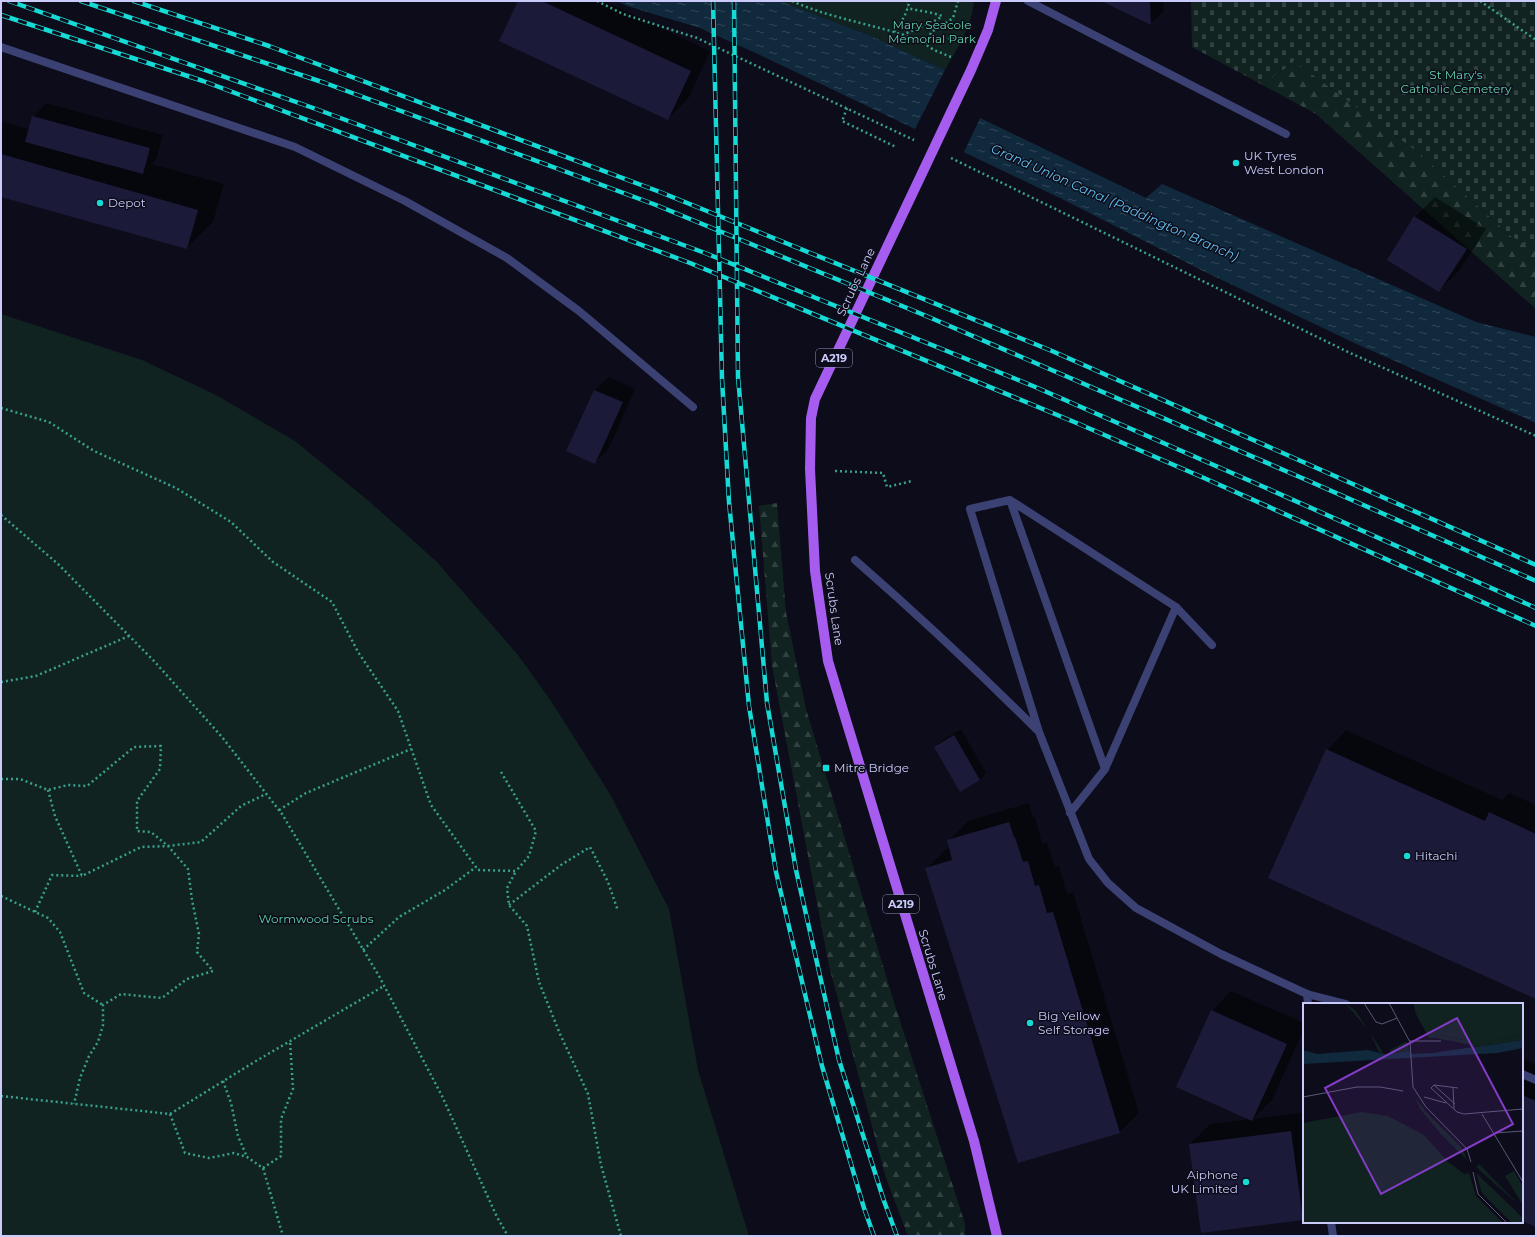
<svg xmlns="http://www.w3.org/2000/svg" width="1537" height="1237" viewBox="0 0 1537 1237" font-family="Montserrat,sans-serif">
<defs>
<pattern id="forest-firs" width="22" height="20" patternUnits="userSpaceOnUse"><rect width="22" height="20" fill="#102320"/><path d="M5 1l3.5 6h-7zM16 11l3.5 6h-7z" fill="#314241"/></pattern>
<pattern id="cemetery-stones" width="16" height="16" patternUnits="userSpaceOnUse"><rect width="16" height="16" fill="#102320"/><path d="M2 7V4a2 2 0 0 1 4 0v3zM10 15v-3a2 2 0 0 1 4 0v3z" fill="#314241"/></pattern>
<pattern id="water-ripples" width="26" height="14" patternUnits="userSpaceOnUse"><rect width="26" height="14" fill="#11293d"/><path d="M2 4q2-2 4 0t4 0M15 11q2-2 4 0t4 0" fill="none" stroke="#32475a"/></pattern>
</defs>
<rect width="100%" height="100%" fill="#0d0c1a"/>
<path fill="url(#forest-firs)" d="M 1294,61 L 1419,153 L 1511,236 L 1536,250 L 1536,309 L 1316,114 L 1257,82 C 1272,77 1283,72 1294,61 Z
M 777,503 L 786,612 L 806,709 L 893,999 L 965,1224 L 965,1236 L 908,1236 L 886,1178 L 829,966 L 772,666 L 759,506 Z"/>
<path fill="url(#cemetery-stones)" d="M 1191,1 L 1536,1 L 1536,250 L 1511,236 L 1419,153 L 1294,61 C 1281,73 1274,76 1257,82 L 1192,47 Z"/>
<path fill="#102320" d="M 780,1 L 974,1 C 972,26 957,49 945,70 L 871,36 Z
M 1,314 L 142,360 L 216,395 L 295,441 L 370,502 L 436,561 L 518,655 L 551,701 L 610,794 L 669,909 L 698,1070 L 749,1236 L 1,1236 Z"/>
<path fill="url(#water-ripples)" d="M 617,1 L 780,1 L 871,36 L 945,70 L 951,104 L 1146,198 L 1162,184 L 1476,322 L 1536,337 L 1536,423 L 1363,347 L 1205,272 L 1064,200 L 760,55 L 700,28 L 627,6 Z"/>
<path fill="#0d0c1a" d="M 945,70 L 947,71 L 953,103 L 981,116 L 963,154 L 914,131 Z"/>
<path fill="#0007" d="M 519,1 L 604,1 L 710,51 L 688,99 L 668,119 Z
M 1103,1 L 1163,1 L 1164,11 L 1150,24 Z
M 46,103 L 163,135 L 156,160 L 152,164 L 224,184 L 213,222 L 187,248 L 1,196 L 1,121 L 29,129 L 33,117 Z
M 1435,197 L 1486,229 L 1459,271 L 1439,291 L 1415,217 Z
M 609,377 L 635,389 L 608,450 L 594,463 L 568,450 L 595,390 Z
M 961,729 L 986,773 L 980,780 L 960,791 L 935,747 L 941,741 Z
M 1346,730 L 1502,800 L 1509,793 L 1536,805 L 1536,998 L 1327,750 Z
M 1029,803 L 1033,818 L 1035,817 L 1042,843 L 1047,842 L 1055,867 L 1059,866 L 1067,894 L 1073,892 L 1139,1113 L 1119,1133 L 926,869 L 946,849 L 950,848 L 948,841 L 968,821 Z
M 1231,991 L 1304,1023 L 1304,1029 L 1272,1100 L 1253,1119 L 1304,1112 L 1304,1218 L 1303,1219 L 1190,1144 L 1210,1124 L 1251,1119 L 1212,1011 Z
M 1522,1058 L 1536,1064 L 1536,1226 L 1522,1219 Z"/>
<path fill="#1c1a39" d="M 518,1 L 542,1 L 691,71 L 668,120 L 499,41 Z
M 1101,1 L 1150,1 L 1151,25 Z
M 32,116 L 150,148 L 143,174 L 25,142 Z
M 1,154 L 198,210 L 187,249 L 1,197 Z
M 1414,216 L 1467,249 L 1439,292 L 1387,260 Z
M 594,390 L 623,402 L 595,464 L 566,451 Z
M 954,735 L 980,780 L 960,792 L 934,747 Z
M 1326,749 L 1485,821 L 1489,812 L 1536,834 L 1536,999 L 1268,878 Z
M 1009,822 L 1014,837 L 1015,837 L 1023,862 L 1028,861 L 1035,886 L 1039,885 L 1047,913 L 1053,912 L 1120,1133 L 1018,1163 L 925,868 L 952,860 L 947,840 Z
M 1211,1010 L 1287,1044 L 1252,1121 L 1176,1087 Z
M 1522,1095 L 1536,1101 L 1536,1227 L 1522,1221 Z
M 1291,1131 L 1303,1220 L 1201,1233 L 1189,1144 Z"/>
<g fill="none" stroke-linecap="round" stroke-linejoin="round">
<path stroke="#38a08d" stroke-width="2.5" stroke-dasharray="2 3" stroke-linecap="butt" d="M 597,1 L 623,14 L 697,38 L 914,140
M 792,1 C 823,15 855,21 887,30 C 900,33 912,39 925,44
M 1480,1 L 1536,40
M 894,32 C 902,20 905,18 909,3 L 907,1
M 902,35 L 937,20 L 942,16 C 932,12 919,11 907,8
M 928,41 L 955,38
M 951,57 L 934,50 L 925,44 L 929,39 L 931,32 L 943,25 L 953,18 L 958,1
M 847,108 L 842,121 L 896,147
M 951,158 L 1350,353 L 1536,436
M 1,408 L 49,422 L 94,451 L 176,488 L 231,522 L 273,562 L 332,602 L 358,652 L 398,711 L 431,805 L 478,870 L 516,871 L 507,888 L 509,905 L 527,926 L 539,982 L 560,1034 L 588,1094 L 601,1165 L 621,1236
M 835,471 L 883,473 L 887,487 L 912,481
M 1,515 L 58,564 L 154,661 L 222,737 L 282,814 L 379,976 L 442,1096 L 497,1217 L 508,1236
M 1,682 L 36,676 L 129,636
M 501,772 L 536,831 L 529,856 L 516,871
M 1,779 L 20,779 L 48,790 L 68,785 L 87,786 L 134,747 L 161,746 L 160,769 L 137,801 L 137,831 L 151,832 L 168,846 L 201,842 L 241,806 L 266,794
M 48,790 L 55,816 L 82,876 L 141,847 L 168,846 L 188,869 L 192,900 L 199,934 L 197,952 L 213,971 L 187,979 L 162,998 L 121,994 L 103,1005 L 103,1025 L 98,1042 L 89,1056 L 80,1078 L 74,1104
M 279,810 L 306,793 L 411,749
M 1,896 L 48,918 L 60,932 L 84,993 L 103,1005
M 509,905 L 561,865 L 590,847 L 608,882 L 618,911
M 35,912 L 52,875 L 82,876
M 363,950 L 399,917 L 445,890 L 476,867
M 223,1081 L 231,1103 L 238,1136 L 247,1157
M 1,1096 L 170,1114 L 251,1064 L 384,986
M 170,1114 L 185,1153 L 209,1158 L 234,1153 L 247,1157 L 263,1168 L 283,1236
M 263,1168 L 281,1156 L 281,1119 L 293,1089 L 290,1041"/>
<path stroke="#3c4174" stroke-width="8" d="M 1028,1 L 1286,134
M 1,47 L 295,147 L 405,201 L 507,258 L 579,311 L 693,407
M 1010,500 L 1105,769
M 855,560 C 918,615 978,671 1037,730
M 1212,645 L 1176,607 L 1010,500 L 970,509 L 1039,732 L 1089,859 L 1108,883 L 1136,908 L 1221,954 L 1307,994 L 1346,1004
M 1070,813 L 1105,769 L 1176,607
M 1522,1074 L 1536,1080"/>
<path stroke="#3c4174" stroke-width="8" d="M 1307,994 L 1308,1004
M 1331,1222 L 1333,1236"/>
<path stroke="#a55cef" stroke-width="10" d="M 996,1 L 988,30 L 971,70 L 815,399 L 811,418 L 810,469 L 815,571 L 828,661 L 974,1141 L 997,1236"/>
<defs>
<path id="rail" d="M 9,1 L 316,109 L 705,253 L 1033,386 L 1264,487 L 1536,608
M 81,1 L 325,83 L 656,205 L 924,315 L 1302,478 L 1536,581
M 134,1 L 269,46 L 660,192 L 1052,351 L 1536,565
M 713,1 L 722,379 L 729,502 L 749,706 L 776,872 L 822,1066 L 864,1208 L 874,1236
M 734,1 L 738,377 L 767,703 L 796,870 L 839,1060 L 884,1201 L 897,1236
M 1,15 L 203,81 L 690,263 L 1079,424 L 1204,478 L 1536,626"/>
</defs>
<use href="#rail" stroke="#16dad5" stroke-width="4.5"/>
<use href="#rail" stroke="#0d0c1a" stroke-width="3" stroke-dasharray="9" stroke-linecap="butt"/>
</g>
<g fill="#16dad5" stroke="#0d0c1a" stroke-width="1.5">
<circle cx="1236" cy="163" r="4"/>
<circle cx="100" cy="203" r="4"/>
<rect x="822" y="764" width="8" height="8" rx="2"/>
<circle cx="1407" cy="856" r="4"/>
<circle cx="1030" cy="1023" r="4"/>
<circle cx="1246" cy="1182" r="4"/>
</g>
<g text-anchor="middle" stroke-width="3" stroke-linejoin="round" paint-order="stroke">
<g fill="#0d0c1a" stroke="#9192b7" stroke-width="1">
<rect x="816" y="349" width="36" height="18" rx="3"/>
<rect x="883" y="895" width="36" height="18" rx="3"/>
</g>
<g font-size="11" font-weight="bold" fill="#cacbfa">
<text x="834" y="362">A219</text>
<text x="901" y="908">A219</text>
</g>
<g font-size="12" fill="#5fd1a6" stroke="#0d0c1a">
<text x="932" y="29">Mary Seacole<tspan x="932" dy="14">Memorial Park</tspan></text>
<text x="1456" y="79">St Mary's<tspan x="1456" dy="14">Catholic Cemetery</tspan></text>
<text x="316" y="923">Wormwood Scrubs</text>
</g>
<g font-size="12" fill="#cacbfa" stroke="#0d0c1a" text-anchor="start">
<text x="1244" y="160">UK Tyres<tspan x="1244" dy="14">West London</tspan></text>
<text x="108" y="207">Depot</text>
<text x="834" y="772">Mitre Bridge</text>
<text x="1415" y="860">Hitachi</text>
<text x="1038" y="1020">Big Yellow<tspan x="1038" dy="14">Self Storage</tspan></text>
<text x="1238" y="1179" text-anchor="end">Aiphone<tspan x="1238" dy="14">UK Limited</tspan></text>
</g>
<g font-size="12" fill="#cacbfa" stroke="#0d0c1a">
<text transform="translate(856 282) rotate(-65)" y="4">Scrubs Lane</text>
<text transform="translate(834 609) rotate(82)" y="4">Scrubs Lane</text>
<text transform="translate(933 965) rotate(73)" y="4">Scrubs Lane</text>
</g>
<g font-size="13" font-style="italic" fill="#62c0ef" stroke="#0d0c1a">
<text transform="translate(1115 202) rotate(24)" y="5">Grand Union Canal (Paddington Branch)</text>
</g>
</g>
<g transform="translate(1303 1003)">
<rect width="220" height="220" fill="#0d0c1a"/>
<path d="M 42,0 L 52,7 L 81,51 L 76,49 L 66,28 ZM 176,161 L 210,196 L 213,195 L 210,197 L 173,164 Z" fill="#102320"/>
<path d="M 136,32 L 162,37 L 196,37 L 220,32 L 220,37 L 169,44 L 168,42 L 133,35 ZM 111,93 L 123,109 L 160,146 L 164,157 L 137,130 L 118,107 ZM 211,168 L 220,184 L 220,202 L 202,173 ZM 173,170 L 213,208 L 220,216 L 220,220 L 209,220 L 179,190 Z" fill="#102320"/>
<path d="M 110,0 L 220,0 L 220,32 L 196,37 L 162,37 L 136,32 L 133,35 L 126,35 L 113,11 Z" fill="#102320"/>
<path d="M 213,0 L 220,0 L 220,25 ZM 102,39 L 105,40 L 106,48 L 86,50 L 87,47 ZM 59,109 L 85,113 L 121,132 L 144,158 L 161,171 L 166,170 L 173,193 L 200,220 L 0,220 L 0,120 Z" fill="#102320"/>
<path d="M 220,37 L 220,45 L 194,50 L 0,61 L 0,48 L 4,48 L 14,51 L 65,47 L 81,51 L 106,48 L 108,51 L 129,50 Z" fill="#11293d"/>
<path fill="none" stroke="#595874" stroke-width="1" d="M 0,0 L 13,0M 61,0 L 73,19 L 79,21 L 94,15M 86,0 L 107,39 L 110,84 L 123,104 L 164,146 L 168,159M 107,38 L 138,38M 131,82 L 152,101M 150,84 L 151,106M 155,85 L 131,82 L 128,85 L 154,109 L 161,111 L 220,106M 0,94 L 54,84 L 77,84 L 100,88M 121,94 L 143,100M 179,111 L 220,179M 192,130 L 220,128M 170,169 L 175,191 L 204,220"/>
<path fill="#833cc5" fill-opacity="0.15" stroke="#833cc5" stroke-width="2" d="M 154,15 L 210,121 L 78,191 L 22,85 Z"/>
<rect width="220" height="220" fill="none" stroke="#cacbfa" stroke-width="2"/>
</g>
<rect width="1537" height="1237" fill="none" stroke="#cacbfa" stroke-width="4"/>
</svg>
